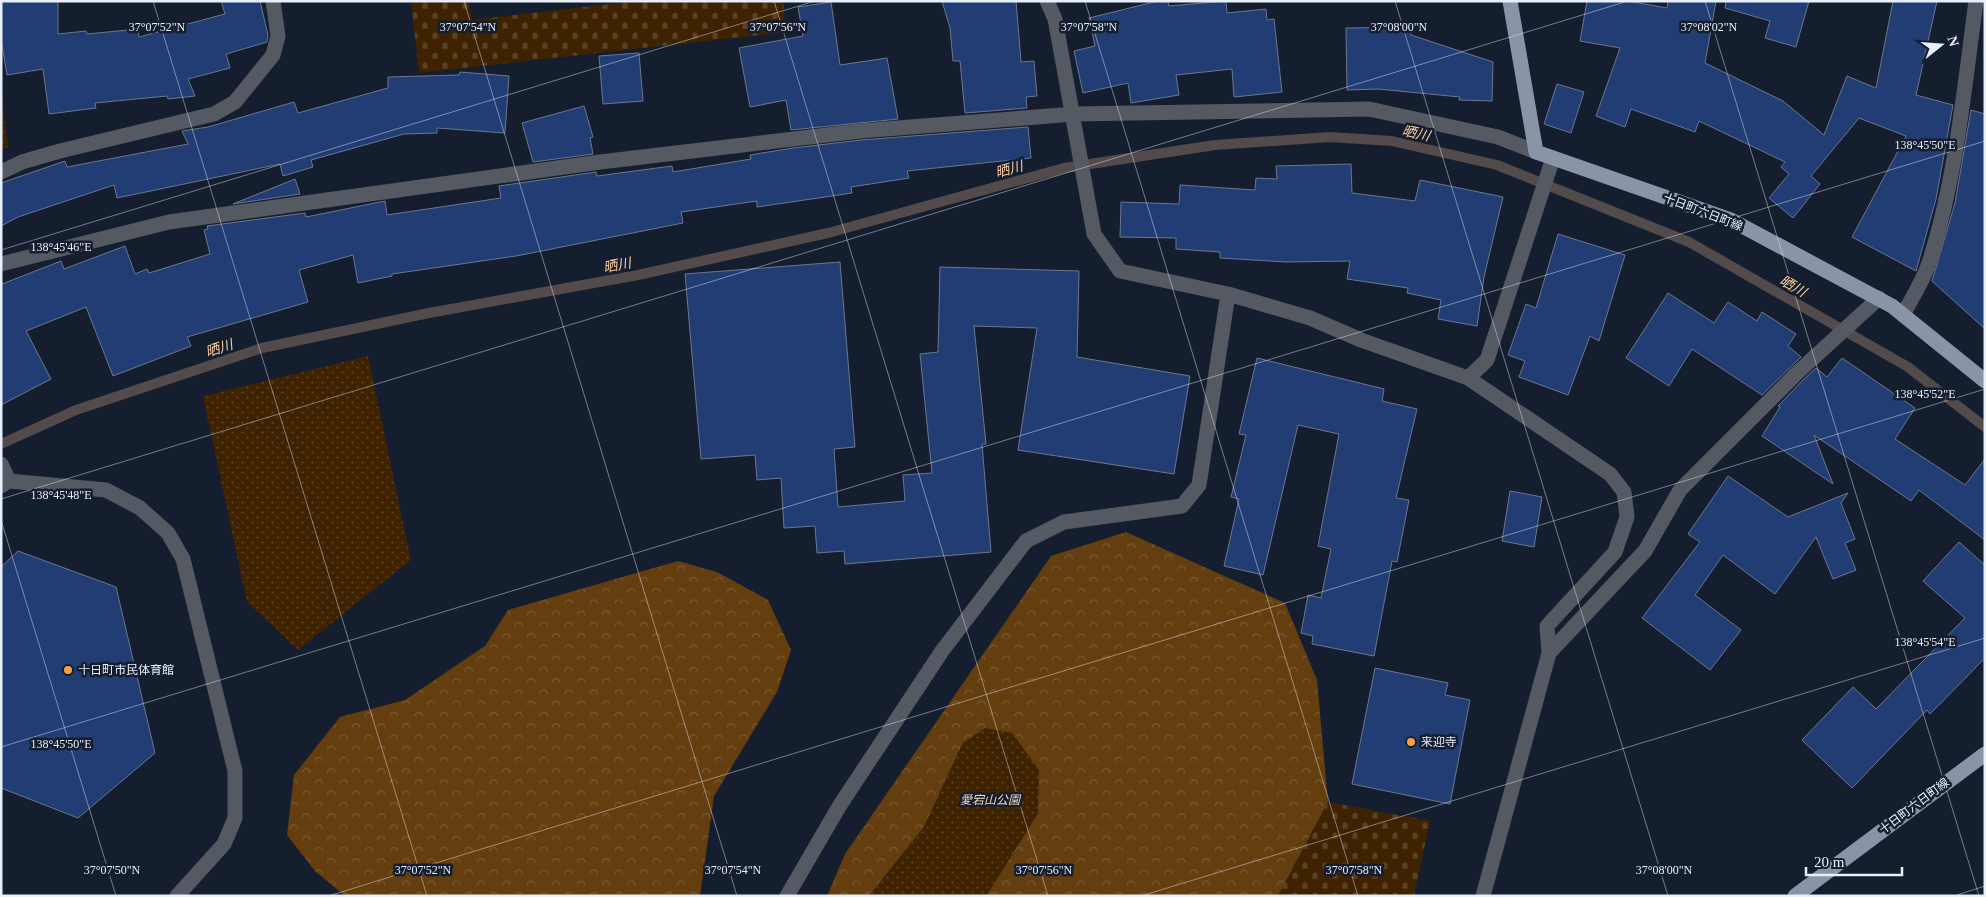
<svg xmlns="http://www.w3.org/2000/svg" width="1986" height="897" viewBox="0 0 1986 897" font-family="'Times New Roman','Noto Sans JP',serif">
<defs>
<pattern id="forest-crowns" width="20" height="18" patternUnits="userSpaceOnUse" patternTransform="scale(1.25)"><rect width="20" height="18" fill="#643e0f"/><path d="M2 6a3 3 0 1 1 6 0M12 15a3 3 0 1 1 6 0" fill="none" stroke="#7a5a33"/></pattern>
<pattern id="cemetery-stones" width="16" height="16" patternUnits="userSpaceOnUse" patternTransform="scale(1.25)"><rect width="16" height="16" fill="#3f2200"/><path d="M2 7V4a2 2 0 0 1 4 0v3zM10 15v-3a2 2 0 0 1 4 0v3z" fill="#5b4226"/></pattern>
<pattern id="park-dots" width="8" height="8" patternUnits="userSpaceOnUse" patternTransform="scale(1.25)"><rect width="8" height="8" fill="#3f2200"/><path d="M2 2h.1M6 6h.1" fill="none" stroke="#5b4226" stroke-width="1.8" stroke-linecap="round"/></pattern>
</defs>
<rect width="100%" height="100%" fill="#151e2f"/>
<path fill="url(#forest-crowns)" d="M 1126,532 L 1285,603 L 1317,680 L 1328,802 L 1278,896 L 986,896 L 1038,813 L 963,743 L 924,827 L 869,896 L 827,896 L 845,854 L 1051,556 Z
M 678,561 L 717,572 L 768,600 L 791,650 L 777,692 L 714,796 L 700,896 L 345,896 L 315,871 L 287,835 L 294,775 L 340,717 L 405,700 L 485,646 L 508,610 Z"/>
<path fill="url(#cemetery-stones)" d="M 411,1 L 469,1 L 472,20 L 636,1 L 783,1 L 786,32 L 419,73 Z
M 1328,802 L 1430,821 L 1414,896 L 1278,896 Z"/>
<path fill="url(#park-dots)" d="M 1,91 L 8,147 L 1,151 Z
M 368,356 L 411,560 L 298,650 L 247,602 L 203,396 Z
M 985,728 L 1012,733 L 1039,770 L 1038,813 L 986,896 L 869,896 L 924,827 L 963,743 Z"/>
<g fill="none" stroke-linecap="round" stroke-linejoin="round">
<path stroke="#524a4b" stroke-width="10" d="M 1,444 L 76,410 L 262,348 L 429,313 L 638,275 L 828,233 L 1064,168 L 1215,145 L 1330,137 L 1392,141 L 1497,165 L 1689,242 L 1908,367 L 1985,427"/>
</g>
<path fill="#223d74" stroke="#6b778d" d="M 1,1 L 58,1 L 58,34 L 86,31 L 87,34 L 138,29 L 139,37 L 225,14 L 221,1 L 260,1 L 268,35 L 267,42 L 226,54 L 230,68 L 188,79 L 195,96 L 168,99 L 167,96 L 95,103 L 96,108 L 49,114 L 43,69 L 7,75 L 1,39 Z
M 942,1 L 1016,1 L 1021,62 L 1034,61 L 1037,96 L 1026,97 L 1027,108 L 965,113 L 960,61 L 953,61 L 950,28 Z
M 1158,1 L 1168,1 L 1169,6 L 1226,1 L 1227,13 L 1266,9 L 1267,20 L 1274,19 L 1282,92 L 1234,97 L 1232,69 L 1176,75 L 1179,95 L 1131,103 L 1128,83 L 1083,93 L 1074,51 L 1095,46 L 1089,18 Z
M 1587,1 L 1628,1 L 1667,8 L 1668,1 L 1716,1 L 1705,63 L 1783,101 L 1824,135 L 1847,76 L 1876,88 L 1893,1 L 1937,1 L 1916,95 L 1953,105 L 1936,199 L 1916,271 L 1852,237 L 1906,136 L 1859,118 L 1811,176 L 1820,184 L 1793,218 L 1769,198 L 1789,174 L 1781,167 L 1785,162 L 1699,121 L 1695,132 L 1631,109 L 1625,127 L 1596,116 L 1620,48 L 1580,41 Z
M 1726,1 L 1809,1 L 1796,47 L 1765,38 L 1770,21 L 1725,8 Z
M 831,2 L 840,65 L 887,58 L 898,119 L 791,130 L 786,100 L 750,107 L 739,48 L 803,36 L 798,7 Z
M 1413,27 L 1411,35 L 1493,62 L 1492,101 L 1459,100 L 1460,97 L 1378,89 L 1347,90 L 1346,28 Z
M 639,53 L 643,101 L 603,104 L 599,56 Z
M 460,72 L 509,76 L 505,133 L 437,128 L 437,133 L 404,134 L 311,160 L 313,167 L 283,176 L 280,164 L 117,198 L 114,185 L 18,217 L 1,226 L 1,183 L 65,161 L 67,167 L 188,144 L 182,131 L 208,127 L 294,102 L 298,113 L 388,88 L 388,77 L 459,75 Z
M 1557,84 L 1584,92 L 1571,133 L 1544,124 Z
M 584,106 L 593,137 L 590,138 L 593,154 L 533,162 L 522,123 Z
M 1971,110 L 1985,114 L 1985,329 L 1932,281 L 1955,203 Z
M 1028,127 L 1031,158 L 907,171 L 909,178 L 851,187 L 852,193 L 757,207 L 757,201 L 681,212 L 683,223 L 516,256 L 392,274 L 392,276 L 358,283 L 353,255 L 299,270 L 308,302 L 187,337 L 191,346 L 113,376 L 86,307 L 26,331 L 51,379 L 1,405 L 1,282 L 2,284 L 61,261 L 64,269 L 125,246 L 135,274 L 147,269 L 149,273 L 210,254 L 204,230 L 208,229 L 207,226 L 305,213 L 306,217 L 385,201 L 387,215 L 501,198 L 499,186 L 596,172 L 597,176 L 672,166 L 673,172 L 751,159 L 750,155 L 793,148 L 861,140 Z
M 1351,164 L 1352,193 L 1415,201 L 1420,180 L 1503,197 L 1484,277 L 1477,326 L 1438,319 L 1441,300 L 1407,293 L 1408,288 L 1347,279 L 1350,261 L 1286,262 L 1220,258 L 1220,252 L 1176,249 L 1176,238 L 1120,237 L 1121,202 L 1179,204 L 1180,185 L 1255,190 L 1256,178 L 1277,179 L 1276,166 Z
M 295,179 L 300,194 L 233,204 Z
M 1558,234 L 1625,255 L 1599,341 L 1590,336 L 1568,395 L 1519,377 L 1525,361 L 1508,355 L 1526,304 L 1536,308 Z
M 840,262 L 855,447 L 834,449 L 838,507 L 905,501 L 903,475 L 932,473 L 920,354 L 938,352 L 940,267 L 1079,271 L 1077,357 L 1190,376 L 1174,474 L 1018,450 L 1037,328 L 974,326 L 986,444 L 982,444 L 991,552 L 845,564 L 844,551 L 817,553 L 815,526 L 784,528 L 781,478 L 757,480 L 755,455 L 701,459 L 685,274 Z
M 1668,293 L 1714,323 L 1728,302 L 1757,321 L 1762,312 L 1796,334 L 1788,346 L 1801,357 L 1762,395 L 1692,349 L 1669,386 L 1626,358 Z
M 1257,358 L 1384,389 L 1382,401 L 1417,409 L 1396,498 L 1409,500 L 1397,562 L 1392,561 L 1374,656 L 1312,644 L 1313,636 L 1301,633 L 1308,595 L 1321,598 L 1331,549 L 1318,546 L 1339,434 L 1298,425 L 1263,575 L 1224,566 L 1239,499 L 1231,497 L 1246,435 L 1239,434 Z
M 1842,358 L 1915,408 L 1895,439 L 1965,485 L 1985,459 L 1985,540 L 1919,490 L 1911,501 L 1814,435 L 1833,484 L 1762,436 L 1780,407 L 1778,406 L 1804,379 L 1816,368 L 1827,377 Z
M 1728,476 L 1788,517 L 1848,493 L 1841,503 L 1855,539 L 1845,543 L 1856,570 L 1833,579 L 1816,537 L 1775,594 L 1723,555 L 1695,595 L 1741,630 L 1710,670 L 1642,618 L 1700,542 L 1688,534 Z
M 1510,491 L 1542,497 L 1534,547 L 1502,541 Z
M 1959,542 L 1985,565 L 1985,658 L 1930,714 L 1927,710 L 1852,788 L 1802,740 L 1853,687 L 1876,709 L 1965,618 L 1923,581 Z
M 18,551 L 116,587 L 155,753 L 78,818 L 1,788 L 1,567 Z
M 1375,668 L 1448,683 L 1445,695 L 1470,700 L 1450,804 L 1352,784 Z"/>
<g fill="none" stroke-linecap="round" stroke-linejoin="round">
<path stroke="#545962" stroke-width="15" d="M 1,172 L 22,162 L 60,151 L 214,114 L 235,102 L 273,55 L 278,36 L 273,1
M 1,264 L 169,222 L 600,162 L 860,131 L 1074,114 L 1369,109 L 1498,137 L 1536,152
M 1228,294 L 1310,318 L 1361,340 L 1468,378 L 1487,360 L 1553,158
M 1904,313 C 1912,298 1922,282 1928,266 C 1956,181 1964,90 1976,1
M 1468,378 L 1610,474 L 1624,492 L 1627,517 L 1615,552 L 1547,626 L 1549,653 L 1483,896
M 1,464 L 9,481
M 1,486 L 9,481 L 106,490 L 140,508 L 168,533 L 183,559 L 235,771 L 235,818 L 224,844 L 177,896
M 1549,653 L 1645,551 L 1680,490 L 1798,372 L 1879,298
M 787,896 L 840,805 L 942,651 L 1026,541 L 1064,522 L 1182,506 L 1199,485 L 1228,294 L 1120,271 L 1094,234 L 1055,19 L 1047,1"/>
<path stroke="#8a94a7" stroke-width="15" d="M 1510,1 L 1536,152 L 1731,220 L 1892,306 L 1985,381
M 1795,896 L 1985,754"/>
</g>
<path fill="none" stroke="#e8effb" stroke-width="1" stroke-opacity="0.45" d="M 153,1 L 427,896M 464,1 L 737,896M 774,1 L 1048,896M 1085,1 L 1358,896M 1395,1 L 1668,896M 1705,1 L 1979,896M 1,2 L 2,1M 1,250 L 815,1M 1,499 L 1628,1M 1,520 L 116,896M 1,747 L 1985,141M 328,896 L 1985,389M 1141,896 L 1985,638M 1954,896 L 1985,886"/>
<g fill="#f5a345" stroke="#151e2f" stroke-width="2">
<circle cx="68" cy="670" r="5"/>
<circle cx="1411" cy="742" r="5"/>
</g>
<g text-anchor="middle" stroke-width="5" stroke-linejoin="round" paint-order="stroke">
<g font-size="12" fill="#e8effb" stroke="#151e2f">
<text transform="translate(1703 212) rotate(21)" y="4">十日町六日町線</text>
<text transform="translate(1914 806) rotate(-37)" y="4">十日町六日町線</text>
</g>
<g font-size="12" fill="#e8effb" stroke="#151e2f" text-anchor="start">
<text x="78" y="674">十日町市民体育館</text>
<text x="1421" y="746">来迎寺</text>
</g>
<g font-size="12" font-style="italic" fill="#f9dbbd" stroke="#151e2f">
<text x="990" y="804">愛宕山公園</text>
</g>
<g font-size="14" font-style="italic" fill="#fbcea1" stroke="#151e2f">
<text transform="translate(1416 133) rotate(13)" y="5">晒川</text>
<text transform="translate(1009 169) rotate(-15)" y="5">晒川</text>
<text transform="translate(617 265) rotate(-11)" y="5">晒川</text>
<text transform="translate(1793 286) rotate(30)" y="5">晒川</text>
<text transform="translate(219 348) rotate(-18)" y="5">晒川</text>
</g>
</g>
<g font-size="12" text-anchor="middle" fill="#e8effb" stroke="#151e2f" stroke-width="5" stroke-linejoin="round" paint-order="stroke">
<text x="157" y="31">37°07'52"N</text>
<text x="468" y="31">37°07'54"N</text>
<text x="778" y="31">37°07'56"N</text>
<text x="1089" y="31">37°07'58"N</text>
<text x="1399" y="31">37°08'00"N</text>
<text x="1709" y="31">37°08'02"N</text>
<text x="1925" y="149">138°45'50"E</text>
<text x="61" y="251">138°45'46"E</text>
<text x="1925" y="398">138°45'52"E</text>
<text x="61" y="499">138°45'48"E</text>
<text x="1925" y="646">138°45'54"E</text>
<text x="61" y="748">138°45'50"E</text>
<text x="112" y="874">37°07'50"N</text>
<text x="423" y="874">37°07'52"N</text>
<text x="733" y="874">37°07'54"N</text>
<text x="1044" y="874">37°07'56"N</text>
<text x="1354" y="874">37°07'58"N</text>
<text x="1664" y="874">37°08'00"N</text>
</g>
<rect width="1986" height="897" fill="none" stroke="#e8effb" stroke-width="5"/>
<g transform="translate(1941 45) rotate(73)" stroke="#151e2f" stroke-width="4" paint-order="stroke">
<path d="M0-4L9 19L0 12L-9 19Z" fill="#e8effb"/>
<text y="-8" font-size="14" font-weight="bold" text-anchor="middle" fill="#e8effb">N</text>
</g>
<path d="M1806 867v8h96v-8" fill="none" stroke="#e8effb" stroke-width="2.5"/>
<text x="1814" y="867" font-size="15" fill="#e8effb" stroke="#151e2f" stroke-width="4" paint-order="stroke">20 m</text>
</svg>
